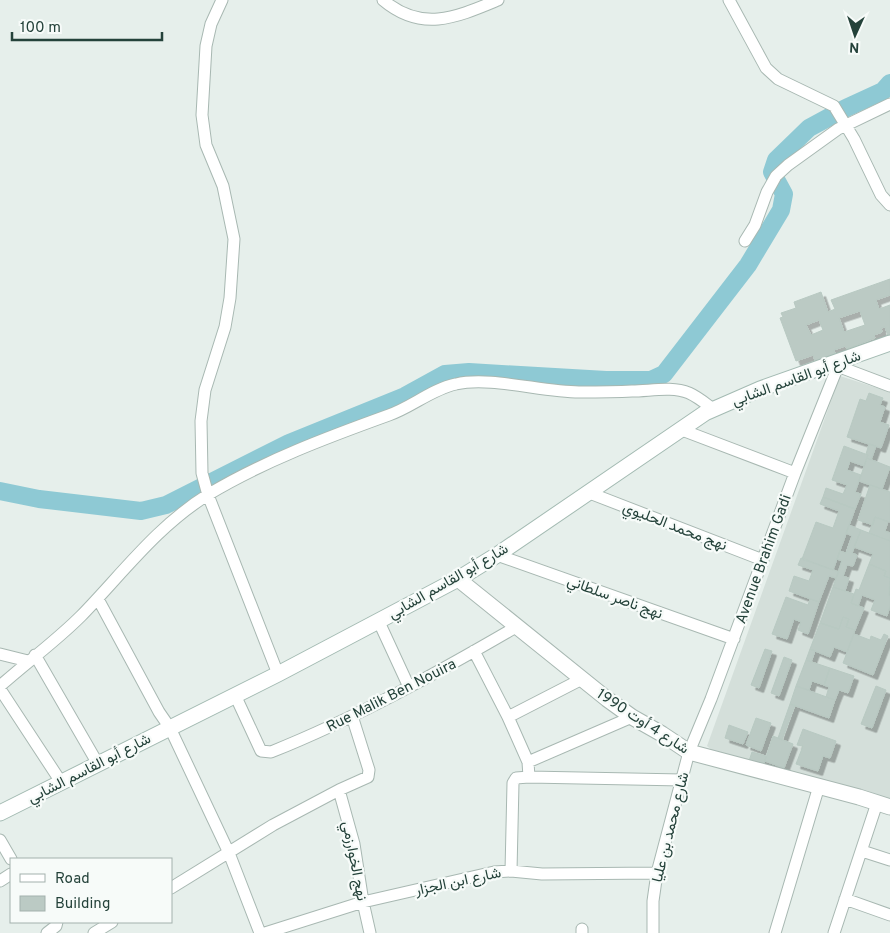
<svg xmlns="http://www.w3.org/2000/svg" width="890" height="933" viewBox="0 0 890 933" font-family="Overpass,Vazirmatn,sans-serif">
<defs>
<filter id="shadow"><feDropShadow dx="4.5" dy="4.5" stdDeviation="0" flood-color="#0004"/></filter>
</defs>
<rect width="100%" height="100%" fill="#e6efeb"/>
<path fill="#d4dfda" d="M 840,376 L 890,392 L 890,799 L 865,790 L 761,772 L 725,761 L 707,746 Z"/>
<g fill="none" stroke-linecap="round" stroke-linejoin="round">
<path stroke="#8ec9d4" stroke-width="18" d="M 0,491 L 39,499 L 141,511 L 166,505 L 289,443 L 405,396 L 445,374 L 469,372 L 606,380 L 651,380 L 664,374 L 748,265 L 781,210 L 784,194 L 772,172 L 776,160 L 809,128 L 846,108 L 883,91 L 890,83"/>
</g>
<path fill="#bbcac4" stroke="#b8c9c2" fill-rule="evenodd" filter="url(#shadow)" d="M 890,279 L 890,295 L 876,300 L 879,309 L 890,305 L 890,335 L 888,336 L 885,327 L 881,328 L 882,332 L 874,335 L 875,338 L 847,349 L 845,346 L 834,350 L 835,354 L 815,361 L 813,355 L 796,361 L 780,318 L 783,317 L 781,313 L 796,308 L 794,302 L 821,292 L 828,312 L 835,309 L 831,300 ZM 860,311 L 865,325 L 844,332 L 839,318 ZM 819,320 L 823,330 L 811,335 L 806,325 Z
M 869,393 L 883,398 L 880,405 L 885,407 L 880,422 L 889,425 L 881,448 L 847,437 L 860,399 L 866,401 Z
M 869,444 L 876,446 L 871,460 L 867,458 L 868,455 L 866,454 Z
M 844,446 L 868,455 L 864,466 L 850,461 L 847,470 L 861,475 L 855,492 L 861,494 L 855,509 L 823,497 L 826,488 L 843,494 L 847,485 L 832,480 Z
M 867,458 L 890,467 L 882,489 L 859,481 Z
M 870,485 L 890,492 L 890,522 L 875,517 L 873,525 L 858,520 Z
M 823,497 L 855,509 L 833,570 L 802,559 L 816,522 L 833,528 L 839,511 L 820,504 Z
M 875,517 L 888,522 L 885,531 L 890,533 L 890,541 L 869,533 Z
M 849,525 L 861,530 L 852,553 L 857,555 L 853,566 L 847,565 L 843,576 L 849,578 L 845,591 L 833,587 L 842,561 L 837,559 L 840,551 L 846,553 L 852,536 L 846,533 Z
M 861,530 L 890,541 L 890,578 L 884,576 L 886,571 L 869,564 L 873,554 L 854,547 Z
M 801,558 L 839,572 L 836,578 L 829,576 L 819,602 L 789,591 L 794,576 L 809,581 L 813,570 L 798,565 Z
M 869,564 L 886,571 L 884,576 L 890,578 L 889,596 L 890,596 L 890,606 L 887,616 L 871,610 L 875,600 L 862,595 L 858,606 L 851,603 L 856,589 L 859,590 Z
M 833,587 L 854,594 L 851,603 L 864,608 L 855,630 L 846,627 L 849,619 L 843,617 L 839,629 L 820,623 Z
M 786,597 L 808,605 L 810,599 L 819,602 L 808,634 L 798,630 L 801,622 L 794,619 L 787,639 L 772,634 Z
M 843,617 L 849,619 L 846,627 L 855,630 L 847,652 L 834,647 L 830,657 L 810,649 L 820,623 L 839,629 Z
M 854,634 L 870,640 L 871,636 L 881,640 L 884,634 L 888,636 L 873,675 L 843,663 Z
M 765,649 L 772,651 L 759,688 L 751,685 Z
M 810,649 L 815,651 L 811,662 L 806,660 Z
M 784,657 L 792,660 L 779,696 L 771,693 Z
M 806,660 L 830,668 L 824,685 L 812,681 L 809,690 L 796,686 Z
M 830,668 L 854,676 L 848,693 L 839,690 L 835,700 L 826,697 L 829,687 L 824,685 Z
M 796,686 L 835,700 L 829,718 L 790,704 Z
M 876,686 L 886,690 L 872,728 L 861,724 Z
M 790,704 L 795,705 L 782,740 L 778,738 Z
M 756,718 L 771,723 L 761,751 L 746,745 Z
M 729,725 L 748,732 L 743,744 L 725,738 Z
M 803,729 L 836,741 L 830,758 L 823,756 L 818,771 L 796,764 L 803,746 L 797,745 Z
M 773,736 L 793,744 L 784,768 L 765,761 Z
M 752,752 L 766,756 L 762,771 L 747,767 Z"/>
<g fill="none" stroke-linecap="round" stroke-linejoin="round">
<defs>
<path id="minor" d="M 222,0 L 211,24 L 206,46 L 202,115 L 206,145 L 223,186 L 234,239 L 230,298 L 225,327 L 205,390 L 201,421 L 202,473 L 208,495 L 278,674
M 383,0 C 422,33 457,17 498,0
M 729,0 L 766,68 L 778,79 L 834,106 L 854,139 L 881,195 L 890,205
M 745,241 L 755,225 L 767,192 L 776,176 L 788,165 L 838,129 L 890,104
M 832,364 L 890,386
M 682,430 L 795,473
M 587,492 L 763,560
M 497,555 L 734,639
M 98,599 L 159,712 L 170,728 L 229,853 L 260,933
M 379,622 L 409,687
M 474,651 L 508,717 L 528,762 L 529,777
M 0,654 L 28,661
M 35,655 L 98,764
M 0,686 C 27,662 56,641 81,616 C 122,574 157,526 209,494 C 264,461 328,437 389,415 C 412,407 432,389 456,384 C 490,376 542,392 579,392 C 597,392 614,392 632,391 C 650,391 672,386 689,393 C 698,397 705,403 713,409
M 0,689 L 61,782
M 235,695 L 261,751 L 271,752 C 356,718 437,673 516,627
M 508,717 L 582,679
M 528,762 L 632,717
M 339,790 L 354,844 L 363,902 L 370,933
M 0,840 L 11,859
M 862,851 L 890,860
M 511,871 L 513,783 L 516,778 L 529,777 L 682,780
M 0,881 L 11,874
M 171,888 L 273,825 L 339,790 L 368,777 L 369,770 L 352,716
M 845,899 L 890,915
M 582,929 L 582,933
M 47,933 L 56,926 L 57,922
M 94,933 L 112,922
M 265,933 L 363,902 L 494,872 L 511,871 L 542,874 L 657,873
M 653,933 L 653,901 L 657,873 L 689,752 L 711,699 L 795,473 L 838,366
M 775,933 L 819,786
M 834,933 L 877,803"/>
<path id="tertiary" d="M 458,579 L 607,699 L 632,717 L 662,734 L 689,752 L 859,797 L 890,807"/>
<path id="secondary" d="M 0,813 L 278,674 L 458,579 L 497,555 L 705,413 L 760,389 L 890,343"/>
</defs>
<use href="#minor" stroke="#a8b8b2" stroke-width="13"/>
<use href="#tertiary" stroke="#a8b8b2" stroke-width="17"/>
<use href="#secondary" stroke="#a4bbb3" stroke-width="17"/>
<use href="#minor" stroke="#fff" stroke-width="11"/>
<use href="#tertiary" stroke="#fff" stroke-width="15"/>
<use href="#secondary" stroke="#fff" stroke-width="15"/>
</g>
<g text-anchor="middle" stroke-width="4.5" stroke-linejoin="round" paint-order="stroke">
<g font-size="15" fill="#24423a" stroke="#f7fbf9">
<text transform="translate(796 378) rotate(-20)" y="5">شارع أبو القاسم الشابي</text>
<text transform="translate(675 526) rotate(21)" y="5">نهج محمد الحليوي</text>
<text transform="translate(763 559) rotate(-70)" y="5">Avenue Brahim Gadi</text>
<text transform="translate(448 581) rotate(-30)" y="5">شارع أبو القاسم الشابي</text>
<text transform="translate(615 597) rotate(20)" y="5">نهج ناصر سلطاني</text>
<text transform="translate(391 695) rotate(-27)" y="5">Rue Malik Ben Nouira</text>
<text transform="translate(643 721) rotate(33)" y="5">شارع 4 أوت 1990</text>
<text transform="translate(89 768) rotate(-27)" y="5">شارع أبو القاسم الشابي</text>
<text transform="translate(670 827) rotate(-76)" y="5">شارع محمد بن عليا</text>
<text transform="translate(355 861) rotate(79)" y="5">نهج الخوارزمي</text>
<text transform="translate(458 881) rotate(-12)" y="5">شارع ابن الجزار</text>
</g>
</g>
<rect x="10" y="858" width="162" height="65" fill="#f7fbf9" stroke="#a3b1ad"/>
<rect x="20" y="874" width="25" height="8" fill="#ffffff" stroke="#a3b1ad"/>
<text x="55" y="883" font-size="15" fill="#24423a">Road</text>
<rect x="20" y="896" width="25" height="15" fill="#bbcac4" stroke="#a3b1ad"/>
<text x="55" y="908" font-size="15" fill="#24423a">Building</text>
<g transform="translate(855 35) rotate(183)" stroke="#f7fbf9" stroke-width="4" paint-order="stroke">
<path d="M0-4L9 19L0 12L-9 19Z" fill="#24423a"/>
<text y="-8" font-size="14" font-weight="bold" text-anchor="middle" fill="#24423a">N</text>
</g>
<path d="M12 32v8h150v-8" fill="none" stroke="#24423a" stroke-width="2.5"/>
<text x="20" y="32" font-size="15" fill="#24423a" stroke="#f7fbf9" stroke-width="4" paint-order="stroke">100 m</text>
</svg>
